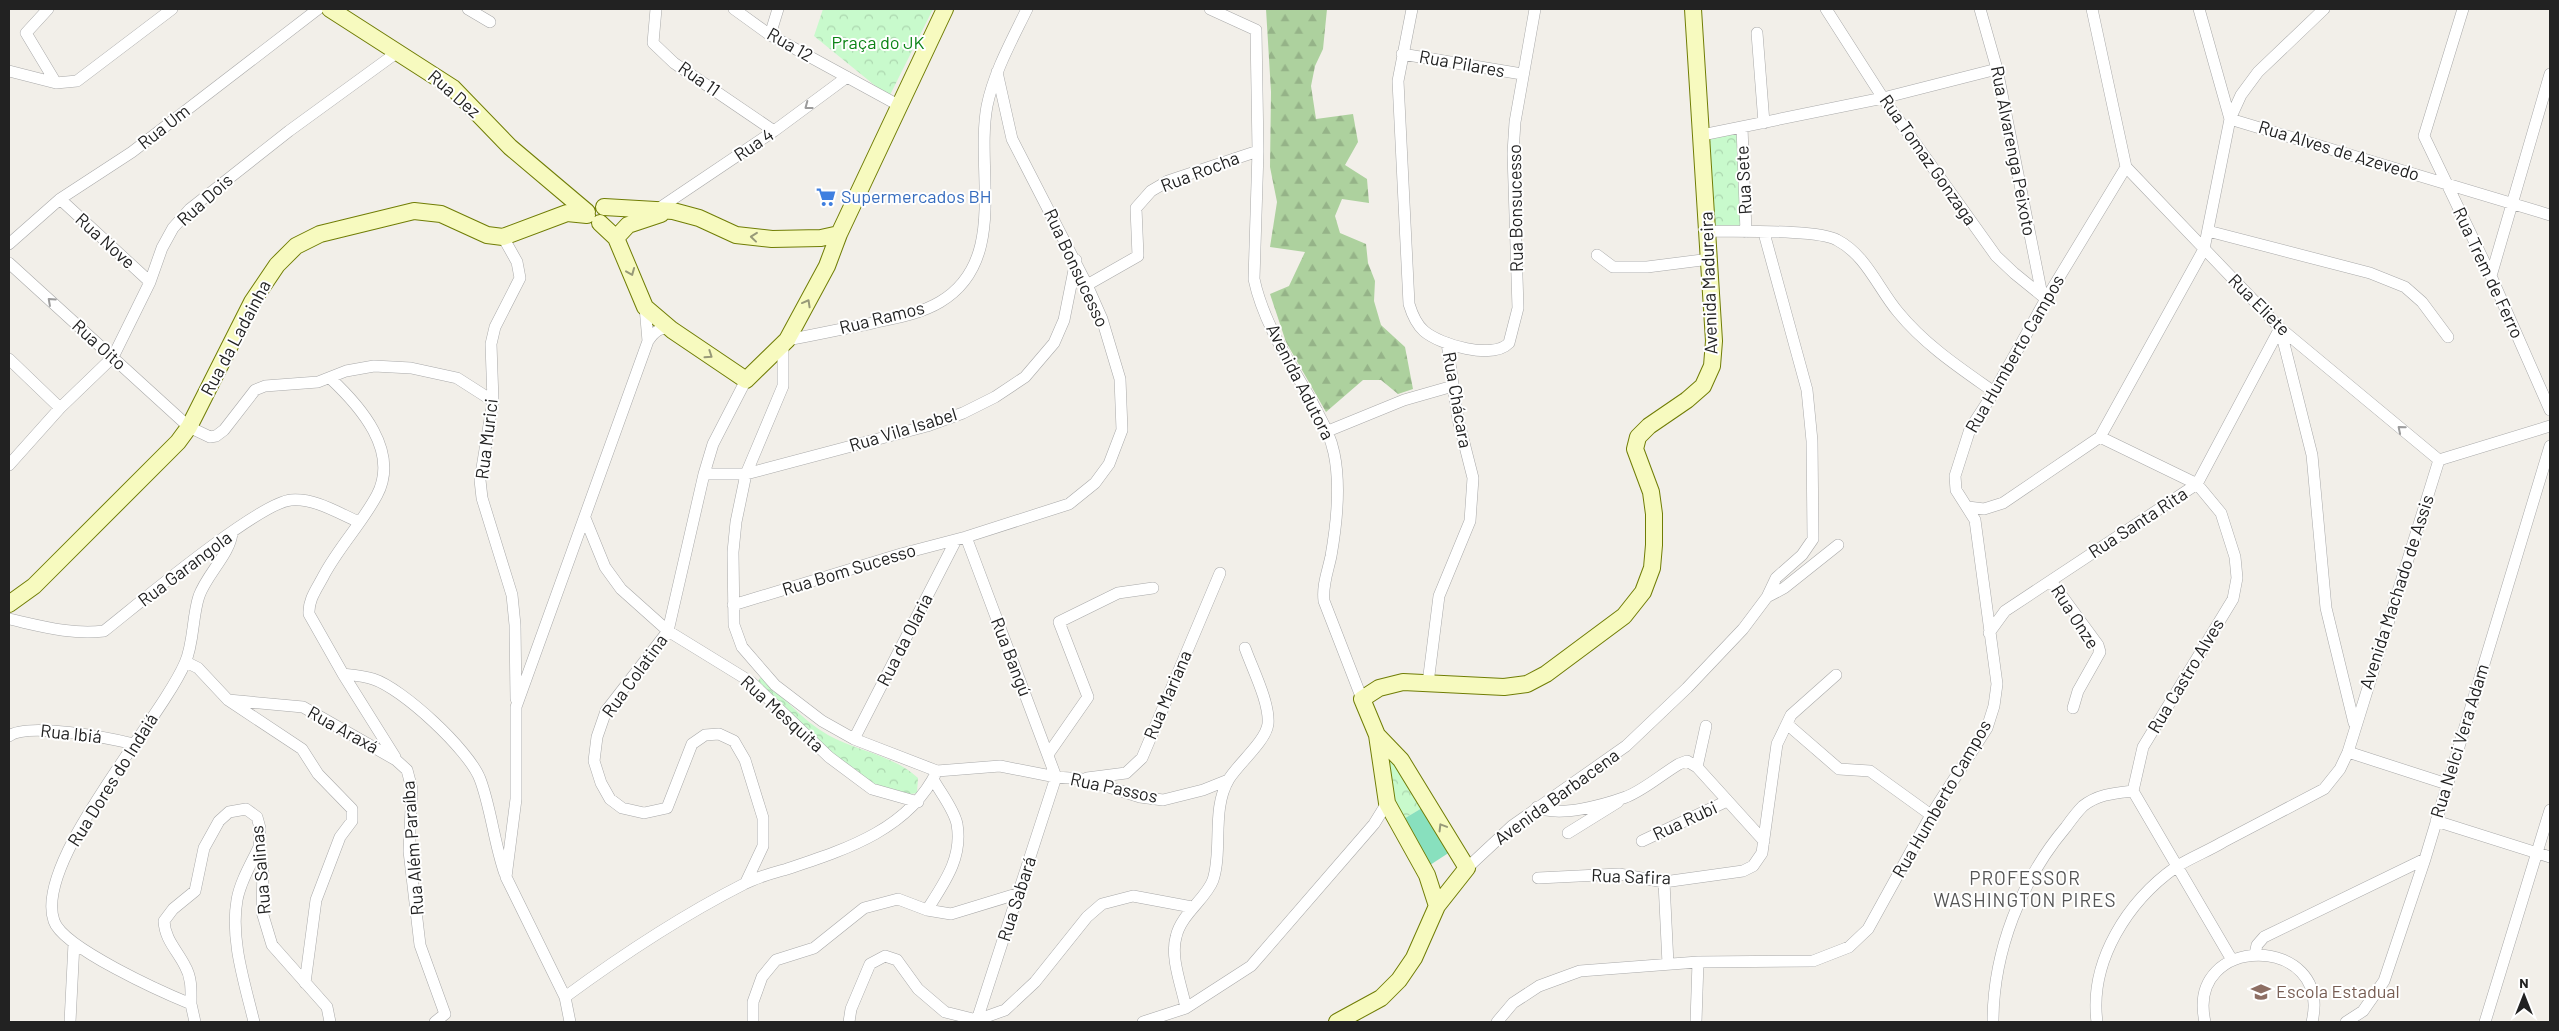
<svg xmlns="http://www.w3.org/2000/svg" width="2559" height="1031" viewBox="0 0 2559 1031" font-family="Barlow,sans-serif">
<defs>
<pattern id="forest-firs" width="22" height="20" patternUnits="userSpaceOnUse" patternTransform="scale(1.25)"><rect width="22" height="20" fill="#add19e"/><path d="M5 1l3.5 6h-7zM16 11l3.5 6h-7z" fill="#95b388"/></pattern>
<pattern id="park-crowns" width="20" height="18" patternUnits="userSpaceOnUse" patternTransform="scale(1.25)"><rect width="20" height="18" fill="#c8facc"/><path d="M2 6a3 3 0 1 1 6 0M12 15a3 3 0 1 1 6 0" fill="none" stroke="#acd6af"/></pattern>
</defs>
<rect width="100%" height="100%" fill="#f2efe9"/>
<path fill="url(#forest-firs)" d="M 1266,9 L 1327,9 L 1323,49 L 1315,66 L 1311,86 L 1316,119 L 1353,114 L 1358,142 L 1345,165 L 1367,179 L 1369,203 L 1342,199 L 1335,216 L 1340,233 L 1366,244 L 1368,263 L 1375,281 L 1374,301 L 1381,325 L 1405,347 L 1413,389 L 1398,394 L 1381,380 L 1363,380 L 1326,412 L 1286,342 L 1270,294 L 1289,286 L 1305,252 L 1270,247 L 1277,202 L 1270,167 L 1271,92 Z"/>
<path fill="url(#park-crowns)" d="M 823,9 L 933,9 L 889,97 L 814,36 Z
M 1740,129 L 1744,229 L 1711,229 L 1705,136 Z
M 762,676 C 783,697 802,720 828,735 C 857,751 893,755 918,778 L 917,793 C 868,805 789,714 757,682 Z
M 1384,756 L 1393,761 L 1422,808 L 1402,820 L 1390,803 Z"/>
<path fill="#88e0be" d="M 1422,808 L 1450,852 L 1430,865 L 1402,820 Z"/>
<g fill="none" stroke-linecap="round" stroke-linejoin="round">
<defs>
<path id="street" d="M 48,9 L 26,33 L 56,83
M 468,9 L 490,22
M 656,9 L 653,43 L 674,63 L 774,131
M 734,9 L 770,35 L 900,106
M 1210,9 L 1256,30 L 1258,151 L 1254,279 C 1263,322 1290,363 1311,400 C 1320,418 1330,433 1334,453 C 1341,486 1337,522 1331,556 C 1328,571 1322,585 1324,601 L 1362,699
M 1412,9 L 1398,81 L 1409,304 C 1412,314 1416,324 1424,331 C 1440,345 1493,360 1509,343 L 1518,308 L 1513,153 L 1515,122 L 1535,9
M 1826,9 L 1883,98 L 1996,256 L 2014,273 L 2046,299
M 1980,9 L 1997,69 L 2042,295
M 2092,9 L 2126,167 L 2280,328 L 2439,460
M 2463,9 L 2424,136 L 2491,276 L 2550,410
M 1757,33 L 1764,123
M 770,35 L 778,9
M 1402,54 L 1522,74
M 9,71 L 56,83 L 77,81 L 172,9
M 2230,119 L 2550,215
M 2230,119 L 2241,95 L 2258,72 L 2324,9
M 1742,127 L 1746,232
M 1702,135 L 1883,98 L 1997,69
M 60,199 L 150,282
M 658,209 L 774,131 L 847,77
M 1708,231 C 1735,232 1818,229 1837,240 C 1866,255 1878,288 1898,312 C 1925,345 1960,368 1994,392
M 2208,231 L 2370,273 L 2405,287 L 2422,302 L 2448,337
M 503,237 L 517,262 L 520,278 L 495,327 L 491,344 L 493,401 L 480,480 L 482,498 L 512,595 L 515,625 L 516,699
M 9,244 L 60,199 L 132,152 L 318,9
M 1597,255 L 1613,267 L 1647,267 L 1710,259
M 9,263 L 189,427 L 210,437 L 216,436 L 224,430 L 255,390 L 265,386 L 318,382 L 346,371 L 374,366 L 411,368 L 457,378 L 493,401
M 2491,276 L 2550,74
M 1087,285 L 1138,256 L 1136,208 L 1151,191 L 1168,181 L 1258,151
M 645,307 L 648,341
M 2280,328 L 2312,455 L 2326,608 L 2354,723
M 787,340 C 814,335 841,329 868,324 C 893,318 918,315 940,302 C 1009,261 975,171 987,106 C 994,72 1012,40 1027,9
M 783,344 L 783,386 L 746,474 L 736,522 L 733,552 L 734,625 L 742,647 L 775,685 L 822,721 L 854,739 L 937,771 L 1000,766 L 1056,777 L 1083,779 L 1140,797 L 1163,800 L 1203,790 L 1228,780
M 9,359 L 60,408
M 330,378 C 360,406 400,451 377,495 C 362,523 339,547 324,575 C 318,587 308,599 309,614 L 343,674 L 395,757
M 1328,431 L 1404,400 L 1453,386
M 2100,437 L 2197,484 L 2221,513 L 2235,557 L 2237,578 L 2233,599 L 2143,747 L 2133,791 L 2232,960
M 2439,460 L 2550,426
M 9,465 L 60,408 L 113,357 L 150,282 L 162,248 L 173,228 L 190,209 L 289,131 L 399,51
M 704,474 L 746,474 L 927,426 L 963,413 L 995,397 L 1025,377 L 1054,343 L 1064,320 L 1076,260
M 1968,507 L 1984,509 L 2003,503 L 2100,437 L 2204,249 L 2230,119 L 2199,9
M 585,518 L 605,567 L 621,589 L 668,631 L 751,682 L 829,757 L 872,789 L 918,802
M 966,537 L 1056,777
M 2051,581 L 2098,645 L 2100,652 L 2078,691 L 2073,708
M 1767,597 L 1784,588 L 1838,545
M 733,605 L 901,554 L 966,537 L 1069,504 L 1095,483 L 1109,464 L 1122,430 L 1120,379 L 1102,319 L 1087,285 L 1012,139 L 997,72
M 9,619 C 41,626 71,635 104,631 C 137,605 258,503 291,500 C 315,498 338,513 359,522
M 1989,633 L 2005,611 L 2197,484 L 2280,328
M 186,662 L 198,668 L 228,700 L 302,749 L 318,774 L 352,809 L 352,821 L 340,837 L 316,900 L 305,983
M 343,674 C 352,675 364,676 373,679 C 402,688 469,750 480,779 C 491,808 494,843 505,874
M 1428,683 L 1439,596 L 1470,521 L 1473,478 L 1458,419 L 1447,343
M 228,700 L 303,707 L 396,760 L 407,770 L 412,789 L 409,851 L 420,945 L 445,1014 L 435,1022
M 1787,724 L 1839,769 L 1870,771 L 1931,815
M 9,736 C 28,722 109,738 134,744
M 854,739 L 956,540
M 2348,752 L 2447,784
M 1049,753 L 1088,697 L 1059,622 L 1118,593 L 1153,588
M 1697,767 L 1706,726
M 1087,778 L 1126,773 L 1142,758 L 1220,573
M 1537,807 C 1558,818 1604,805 1626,797 C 1644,790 1662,774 1679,764 L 1687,761 L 1697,767 L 1764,841
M 2436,821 L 2550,857
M 1568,833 L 1618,802
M 1642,841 L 1727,801
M 1467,868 L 1512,826 L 1626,746 L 1687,688 L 1743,629 L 1767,597 L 1776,578 L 1802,555 L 1813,539 L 1812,441 L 1807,390 L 1764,233
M 1538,878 L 1619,874 L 1664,882 L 1743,871 L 1753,866 L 1762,853 L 1777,744 L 1791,715 L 1836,675
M 746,882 L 763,846 L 763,818 L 745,760 L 734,741 L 719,734 L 705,735 L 692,744 L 667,808 L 644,813 L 622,808 L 610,799 L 601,783 L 594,761 L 597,737 L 606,711 L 668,631 L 704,474 L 713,444 L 746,380
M 1664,882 L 1668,964
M 927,910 C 944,883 963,858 957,824 C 954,809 940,792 933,779
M 2255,954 L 2257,945 L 2264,937 L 2425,859
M 565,997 C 622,955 681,916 744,884 C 757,877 773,873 787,869 C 844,850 909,830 937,771
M 191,1004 C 191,991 192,978 185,966 C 177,950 165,940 164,921 L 173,909 L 195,891 L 204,848 L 219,821 L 229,812 L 246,809 L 257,817 L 260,828 L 259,847 L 263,867 L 262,912 L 272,945 L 327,1007 L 330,1022
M 1186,1008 C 1182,987 1170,958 1176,937 C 1181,914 1206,899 1213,880 C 1223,849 1211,809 1229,779 C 1238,764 1266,741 1268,724 C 1270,703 1252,668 1245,648
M 977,1020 L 1056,777
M 70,1022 L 74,943
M 195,1022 L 191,1004 C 164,993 63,948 54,921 C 33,862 160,721 185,663 C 194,643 192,617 199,596 C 207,574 230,554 232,533
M 254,1022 C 245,984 230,940 237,900 C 240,882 251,864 259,847
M 570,1022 L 565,997 L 506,877 L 516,799 L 516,707 L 648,341 C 654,332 661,325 672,330
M 753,1022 L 753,1002 L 762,977 L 776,960 L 814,948 L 864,908 L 898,899 L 927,910 L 951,914 L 1020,893
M 849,1022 L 851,1009 L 870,964 L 885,956 L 897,960 L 918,989 L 945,1012 L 977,1020 L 1005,1010 L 1035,982 L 1087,917 L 1102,904 L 1133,896 L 1192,907
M 1143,1022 L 1186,1008 L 1251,966 L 1374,824 L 1387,803
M 1497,1022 L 1513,1003 L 1539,986 L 1580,971 L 1698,962 L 1813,961 L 1849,947 L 1868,929 L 1931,815 L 1987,728 L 1994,706 L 1997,684 L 1975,520 L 1956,490 L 1955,476 L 1970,429 L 1994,392 L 2046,299 L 2126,167
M 1696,1022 L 1698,962
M 1993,1022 C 1993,952 2021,880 2066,827 C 2071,820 2077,812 2083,806 C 2098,794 2115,793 2133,791
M 2097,1022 C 2089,961 2128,901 2176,867 C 2190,858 2208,851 2223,842 C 2257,824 2290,807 2324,789 L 2340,769 L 2348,752 L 2439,460
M 2205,1022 C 2185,932 2333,934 2312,1022
M 2346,1022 L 2363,1011 L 2384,981 L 2425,859 L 2550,446
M 2485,1022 L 2550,810"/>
<path id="secondary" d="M 330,9 L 453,88 L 510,147 L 587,212
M 604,207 L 673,211 L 699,218 L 736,235 L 772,239 L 821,238 L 839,234
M 600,223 L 616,238 L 645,307 L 672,330 L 746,380 L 787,340 L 827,266 L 839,234 L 945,9
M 616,238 L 628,225 L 661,214
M 9,604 L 34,586 L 178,442 L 189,427 L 252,302 L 277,265 L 296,246 L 320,234 L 414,211 L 441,214 L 487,235 L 503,237 L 567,213 L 587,215
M 1437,906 L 1427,875 L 1387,803 L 1377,735 L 1362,699 L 1379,688 L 1403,682 L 1504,687 L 1527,684 L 1546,674 L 1624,616 L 1643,592 L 1652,568 L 1654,545 L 1654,514 L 1651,492 L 1635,449 L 1638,437 L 1649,426 L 1687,400 L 1703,386 L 1712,366 L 1714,341 L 1693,9
M 1337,1022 L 1381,998 L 1399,980 L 1414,958 L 1437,906 L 1467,868 L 1401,760 L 1377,735"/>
</defs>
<use href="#street" stroke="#a9a9a9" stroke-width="12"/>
<use href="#secondary" stroke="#707d05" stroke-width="18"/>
<use href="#street" stroke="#fff" stroke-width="11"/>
<use href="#secondary" stroke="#f7fabf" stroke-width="16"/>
</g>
<defs><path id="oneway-chevron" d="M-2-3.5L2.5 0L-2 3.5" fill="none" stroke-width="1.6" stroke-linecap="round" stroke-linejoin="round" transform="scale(1.25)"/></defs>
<g stroke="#9c9c9c">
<use href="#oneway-chevron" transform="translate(808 106) rotate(143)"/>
<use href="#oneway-chevron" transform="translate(51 301) rotate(-138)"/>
<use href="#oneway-chevron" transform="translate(2401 429) rotate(-140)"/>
</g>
<g stroke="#979978">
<use href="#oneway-chevron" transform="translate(754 237) rotate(-174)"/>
<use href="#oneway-chevron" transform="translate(631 272) rotate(68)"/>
<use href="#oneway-chevron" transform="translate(807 303) rotate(-61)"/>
<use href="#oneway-chevron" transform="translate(709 355) rotate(34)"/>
<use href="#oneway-chevron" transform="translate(1442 827) rotate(-121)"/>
</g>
<defs>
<symbol id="supermarket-bare" viewBox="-9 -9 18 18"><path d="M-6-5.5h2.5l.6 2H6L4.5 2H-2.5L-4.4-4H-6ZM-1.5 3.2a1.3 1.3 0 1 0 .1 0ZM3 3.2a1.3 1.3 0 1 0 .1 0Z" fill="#3f7fe0" stroke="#fff" stroke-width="2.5" paint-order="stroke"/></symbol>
<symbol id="school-bare" viewBox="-9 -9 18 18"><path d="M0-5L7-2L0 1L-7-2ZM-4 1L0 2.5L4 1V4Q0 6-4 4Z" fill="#8d6e63" stroke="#fff" stroke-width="2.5" paint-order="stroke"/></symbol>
</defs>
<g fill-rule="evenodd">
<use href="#supermarket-bare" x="812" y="183" width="28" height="28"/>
<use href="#school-bare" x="2247" y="978" width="28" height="28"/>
</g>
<g text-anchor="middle" stroke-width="4" stroke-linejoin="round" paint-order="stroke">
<g font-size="18" fill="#0c8416" stroke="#fff">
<text x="878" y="49">Praça do JK</text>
</g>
<g font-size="18" fill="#222" stroke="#fff">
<text transform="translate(790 45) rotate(30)" y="6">Rua 12</text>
<text transform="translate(1462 64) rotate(10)" y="6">Rua Pilares</text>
<text transform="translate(699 79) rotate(35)" y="6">Rua 11</text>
<text transform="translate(454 94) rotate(41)" y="6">Rua Dez</text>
<text transform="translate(164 127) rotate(-38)" y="6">Rua Um</text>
<text transform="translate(754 145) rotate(-34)" y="6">Rua 4</text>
<text transform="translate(2013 151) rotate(79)" y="6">Rua Alvarenga Peixoto</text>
<text transform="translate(2339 151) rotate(17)" y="6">Rua Alves de Azevedo</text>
<text transform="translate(1928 160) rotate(55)" y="6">Rua Tomaz Gonzaga</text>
<text transform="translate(1200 172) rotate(-21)" y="6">Rua Rocha</text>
<text transform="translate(1744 180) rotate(-93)" y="6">Rua Sete</text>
<text transform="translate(205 200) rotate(-42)" y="6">Rua Dois</text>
<text transform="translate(1516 208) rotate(-91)" y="6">Rua Bonsucesso</text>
<text transform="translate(105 241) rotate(42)" y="6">Rua Nove</text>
<text transform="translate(1076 268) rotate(65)" y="6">Rua Bonsucesso</text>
<text transform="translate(2488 273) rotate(65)" y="6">Rua Trem de Ferro</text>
<text transform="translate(1709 283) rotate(-92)" y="6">Avenida Madureira</text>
<text transform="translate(2259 305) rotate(45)" y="6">Rua Eliete</text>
<text transform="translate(882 318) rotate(-14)" y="6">Rua Ramos</text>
<text transform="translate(236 338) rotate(-62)" y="6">Rua da Ladainha</text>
<text transform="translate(99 345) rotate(42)" y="6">Rua Oito</text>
<text transform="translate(2015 354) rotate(-60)" y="6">Rua Humberto Campos</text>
<text transform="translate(1300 382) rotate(63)" y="6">Avenida Adutora</text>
<text transform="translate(1457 400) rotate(80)" y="6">Rua Chácara</text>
<text transform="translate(903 430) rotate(-17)" y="6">Rua Vila Isabel</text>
<text transform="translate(487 439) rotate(-83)" y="6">Rua Murici</text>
<text transform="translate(2138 523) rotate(-33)" y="6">Rua Santa Rita</text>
<text transform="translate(185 569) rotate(-37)" y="6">Rua Garangola</text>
<text transform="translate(849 570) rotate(-17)" y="6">Rua Bom Sucesso</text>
<text transform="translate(2397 592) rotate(-72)" y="6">Avenida Machado de Assis</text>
<text transform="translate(2075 617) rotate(57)" y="6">Rua Onze</text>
<text transform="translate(905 640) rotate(-63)" y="6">Rua da Olaria</text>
<text transform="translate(1011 657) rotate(69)" y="6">Rua Bangú</text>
<text transform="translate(635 676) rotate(-54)" y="6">Rua Colatina</text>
<text transform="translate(2186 676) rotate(-59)" y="6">Rua Castro Alves</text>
<text transform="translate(1168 695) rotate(-67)" y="6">Rua Mariana</text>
<text transform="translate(782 714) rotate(42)" y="6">Rua Mesquita</text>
<text transform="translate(343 730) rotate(29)" y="6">Rua Araxá</text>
<text transform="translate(71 734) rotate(6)" y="6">Rua Ibiá</text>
<text transform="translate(2460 741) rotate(-73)" y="6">Rua Nelci Vera Adam</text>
<text transform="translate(113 780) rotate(-58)" y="6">Rua Dores do Indaiá</text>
<text transform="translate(1114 788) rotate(12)" y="6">Rua Passos</text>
<text transform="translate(1557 797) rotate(-36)" y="6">Avenida Barbacena</text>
<text transform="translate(1942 799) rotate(-60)" y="6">Rua Humberto Campos</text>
<text transform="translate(1685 821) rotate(-25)" y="6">Rua Rubi</text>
<text transform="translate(413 848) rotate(-94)" y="6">Rua Além Paraíba</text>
<text transform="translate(261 870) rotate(-95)" y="6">Rua Salinas</text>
<text transform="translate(1631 877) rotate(2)" y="6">Rua Safira</text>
<text transform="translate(1017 899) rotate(-72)" y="6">Rua Sabará</text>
</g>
<g font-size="18" fill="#366cbe" stroke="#fff" text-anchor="start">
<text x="841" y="203">Supermercados BH</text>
</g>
<g font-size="18" fill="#785e54" stroke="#fff" text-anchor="start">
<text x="2276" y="998">Escola Estadual</text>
</g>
<g font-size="19" letter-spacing="1" fill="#555" stroke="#fff">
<text x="2025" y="885">PROFESSOR<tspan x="2025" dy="22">WASHINGTON PIRES</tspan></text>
</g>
</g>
<rect width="2559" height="1031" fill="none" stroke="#222222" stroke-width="20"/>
<g transform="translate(2524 996)" stroke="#ffffff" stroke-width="4" paint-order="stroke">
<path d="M0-4L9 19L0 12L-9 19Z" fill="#222222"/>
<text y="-8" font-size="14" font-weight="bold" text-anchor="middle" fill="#222222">N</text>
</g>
</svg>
